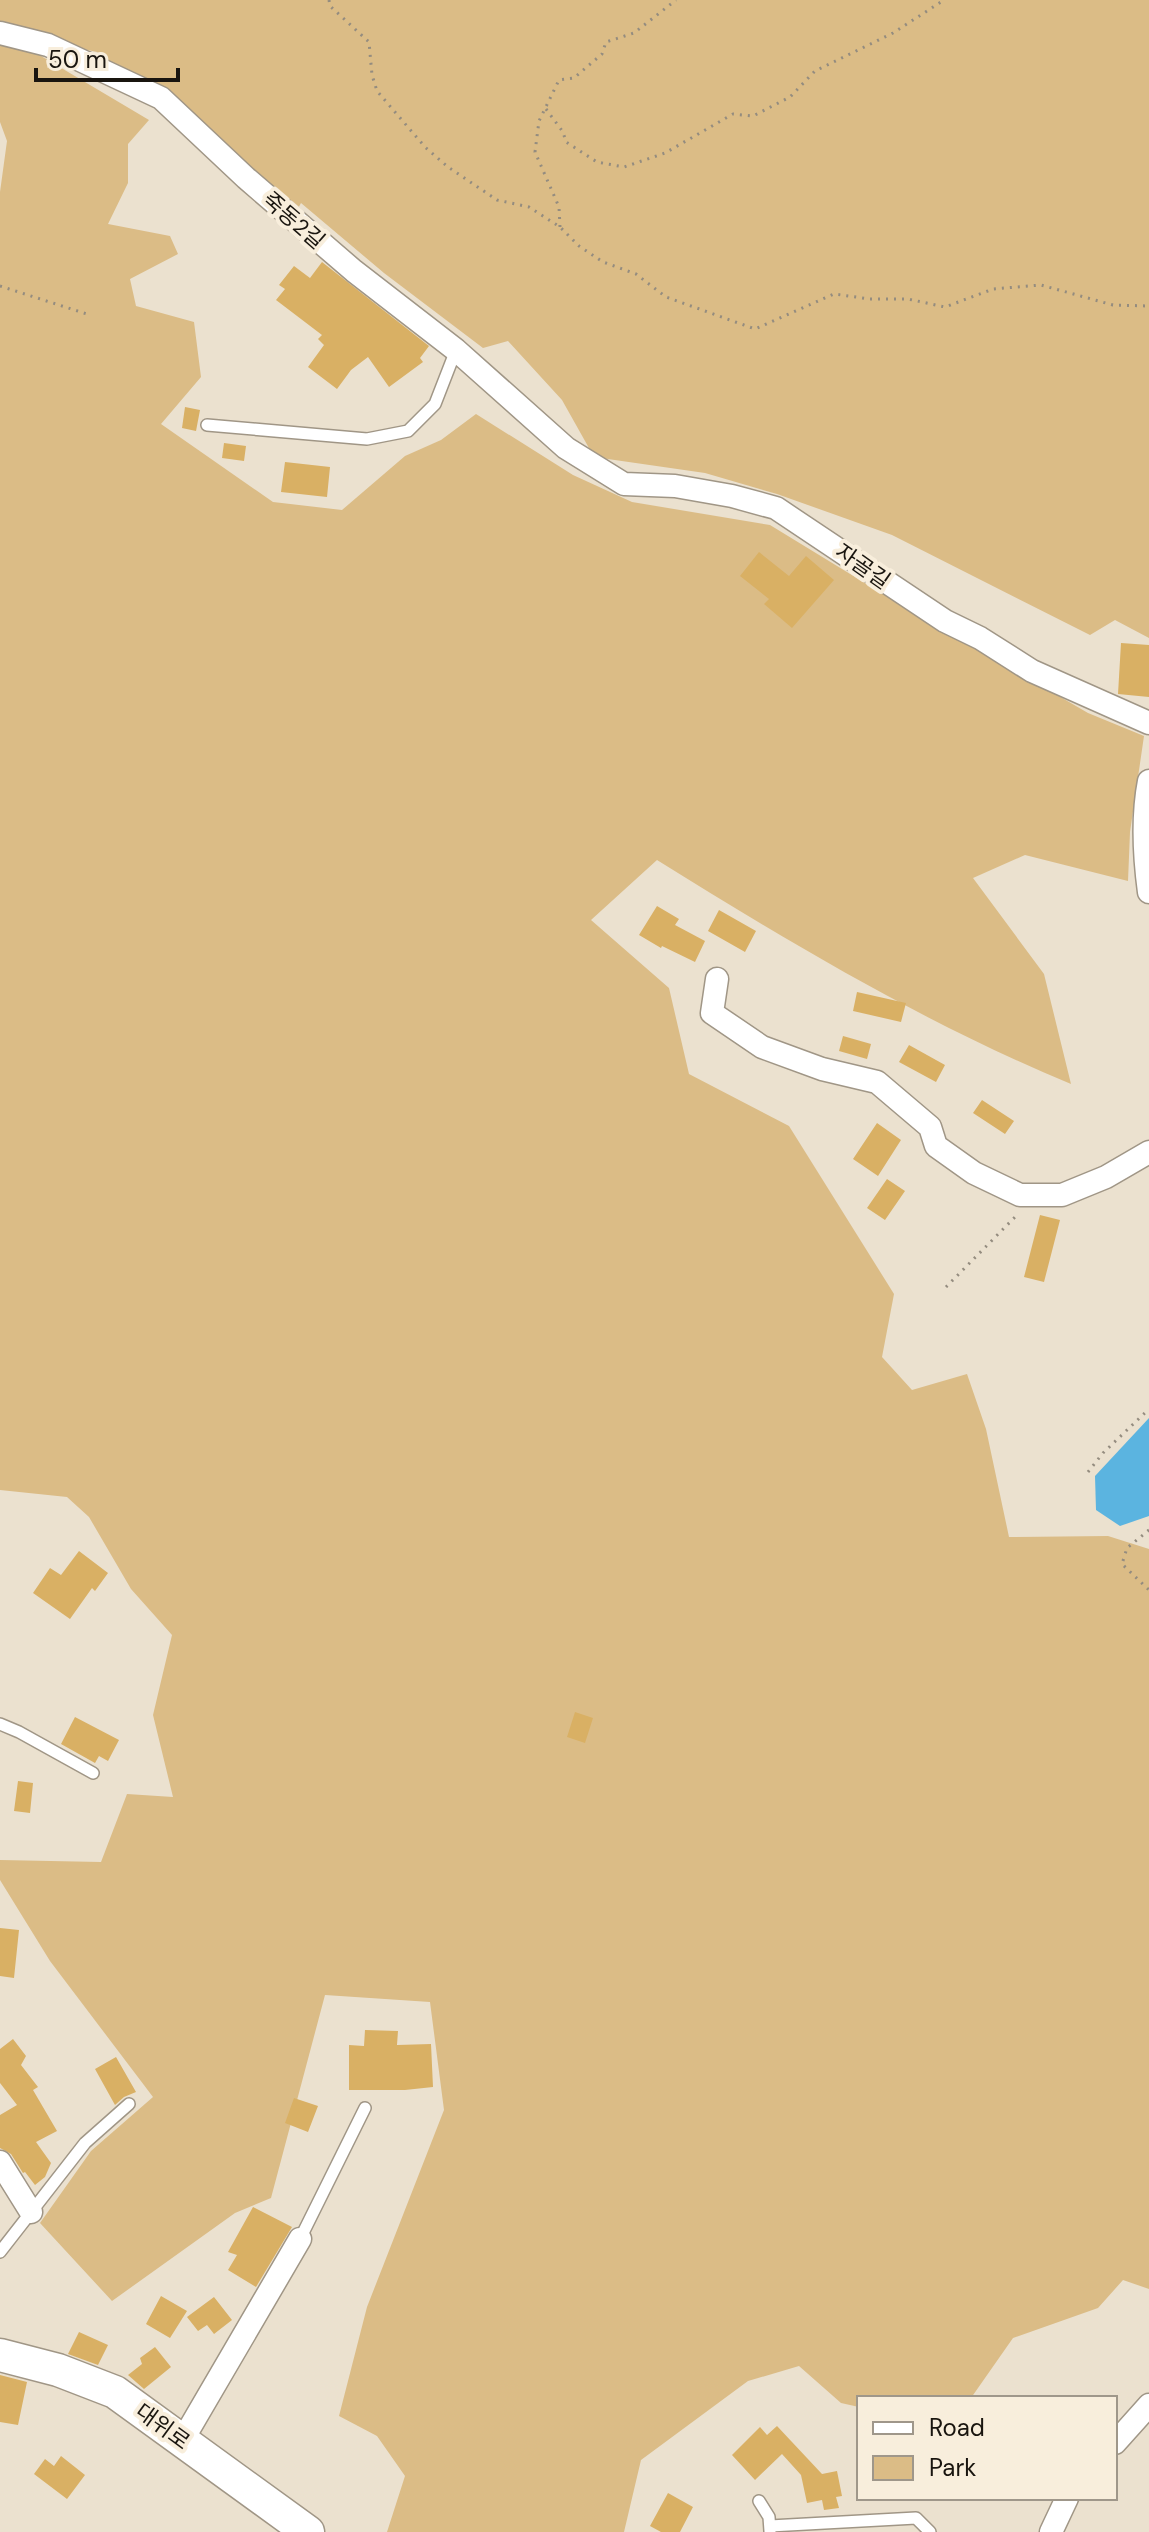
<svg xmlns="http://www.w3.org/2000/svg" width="1149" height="2532" viewBox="0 0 1149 2532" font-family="'DM Sans','Noto Sans KR',sans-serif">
<rect width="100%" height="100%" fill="#ebe1cf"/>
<path fill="#dbbc86" d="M 0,0 L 1149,0 L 1149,638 L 1115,620 L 1090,635 L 892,535 L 777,494 L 705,473 L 594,457 L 562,400 L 508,341 L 483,348 L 384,273 L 301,203 L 295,214 L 160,100 L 97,52 L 31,38 L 0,25 Z
M 0,34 L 31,50 L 149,120 L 128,144 L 128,183 L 108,224 L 170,236 L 178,254 L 130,279 L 136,306 L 194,322 L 201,377 L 161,424 L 273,502 L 342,510 L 405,456 L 441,440 L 476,414 L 573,475 L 632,502 L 770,525 L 878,591 L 1088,713 L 1144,736 L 1130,832 L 1128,881 L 1025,855 L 973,878 L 1044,974 L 1071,1084 C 926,1024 790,943 657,860 L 591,920 L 669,988 L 689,1074 L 789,1126 L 894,1294 L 882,1357 L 912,1390 L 967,1374 L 986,1429 L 1009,1537 L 1108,1536 L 1149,1549 L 1149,2289 L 1123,2280 L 1098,2308 L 1013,2338 L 971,2398 L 859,2398 L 859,2407 L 841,2403 L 799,2366 L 748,2381 L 641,2460 L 624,2532 L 387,2532 L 405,2476 L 377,2436 L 339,2416 L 367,2307 L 444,2110 L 430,2002 L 325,1995 L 271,2198 L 235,2213 L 112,2301 L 40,2223 L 91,2151 L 153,2097 L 50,1961 L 0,1880 L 0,1860 L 101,1862 L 127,1794 L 173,1797 L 153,1715 L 172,1635 L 131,1589 L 89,1517 L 67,1497 L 0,1490 L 0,192 L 7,141 L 0,122 Z"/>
<path fill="#5bb4e0" d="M 1149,1418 L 1149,1516 L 1120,1526 L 1096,1510 L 1095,1476 Z"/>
<path fill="#d9b064" d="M 322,262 L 429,346 L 420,358 L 423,362 L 389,387 L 368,357 L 351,370 L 337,389 L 308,367 L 324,345 L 318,339 L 322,335 L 276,300 L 285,289 L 279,285 L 294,266 L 310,278 Z
M 185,407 L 200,410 L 196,431 L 182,428 Z
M 224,443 L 246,446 L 244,461 L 222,458 Z
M 285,462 L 330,467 L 327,497 L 281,492 Z
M 759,552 L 789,576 L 806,556 L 834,580 L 792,628 L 764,604 L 769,599 L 740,576 Z
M 1121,643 L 1149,645 L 1149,697 L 1118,694 Z
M 657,906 L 679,919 L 675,925 L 705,941 L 695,962 L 662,946 L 661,948 L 639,935 Z
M 719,910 L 756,931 L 745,952 L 708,931 Z
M 857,992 L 906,1003 L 901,1022 L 853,1011 Z
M 843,1036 L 871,1044 L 867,1059 L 839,1051 Z
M 909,1045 L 945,1065 L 936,1082 L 899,1062 Z
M 982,1100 L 1014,1121 L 1005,1134 L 973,1113 Z
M 877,1123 L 901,1140 L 878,1176 L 853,1159 Z
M 887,1179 L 905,1191 L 885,1220 L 867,1208 Z
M 1040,1215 L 1060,1220 L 1044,1282 L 1024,1277 Z
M 79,1551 L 108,1573 L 95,1591 L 92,1588 L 70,1619 L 33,1593 L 50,1568 L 61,1575 Z
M 575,1712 L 593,1718 L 585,1743 L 567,1737 Z
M 75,1717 L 119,1740 L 108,1761 L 99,1756 L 95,1763 L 61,1744 Z
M 18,1781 L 33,1783 L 30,1813 L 14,1811 Z
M 0,1928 L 19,1930 L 14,1978 L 0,1976 Z
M 365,2030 L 398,2031 L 397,2045 L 431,2044 L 433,2087 L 405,2090 L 349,2090 L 349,2045 L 364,2046 Z
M 13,2039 L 26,2056 L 21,2065 L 38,2087 L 33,2090 L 57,2131 L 36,2142 L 51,2163 L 45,2177 L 35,2185 L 25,2172 L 23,2173 L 11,2154 L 0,2148 L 0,2115 L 17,2105 L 0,2083 L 0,2049 Z
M 116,2057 L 136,2092 L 124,2097 L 115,2105 L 95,2069 Z
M 294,2098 L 318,2106 L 308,2132 L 285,2123 Z
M 253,2207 L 292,2227 L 256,2287 L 228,2270 L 237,2255 L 228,2252 Z
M 161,2296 L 187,2311 L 170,2338 L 146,2324 Z
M 214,2297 L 232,2320 L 214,2334 L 207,2325 L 198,2331 L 187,2317 Z
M 79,2332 L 108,2345 L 98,2365 L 68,2354 Z
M 155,2347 L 171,2367 L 144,2389 L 128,2375 L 142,2364 L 140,2358 Z
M 0,2375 L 27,2382 L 18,2425 L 0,2422 Z
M 777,2426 L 822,2474 L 837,2471 L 842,2496 L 836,2497 L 839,2508 L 824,2510 L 822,2500 L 807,2503 L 801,2475 L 782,2454 L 755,2480 L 732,2455 L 760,2427 L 767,2435 Z
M 61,2456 L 85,2475 L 67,2499 L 34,2474 L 45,2459 L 54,2466 Z
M 668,2493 L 693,2507 L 680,2532 L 661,2532 L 650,2526 Z"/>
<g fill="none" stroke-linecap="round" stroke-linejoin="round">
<defs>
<path id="lane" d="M 207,425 L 367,439 L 408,431 L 435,404 L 456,350
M 0,1724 L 19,1732 L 93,1773
M 300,2239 L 365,2108
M 0,2252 L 85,2143 L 129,2104
M 759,2501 L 769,2517 L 770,2531
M 770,2526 L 916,2518 L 930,2532"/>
<path id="street" d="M 0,33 L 48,45 L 161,98 L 246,178 L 354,271 L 456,350 L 566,448 L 624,484 L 675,486 L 732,496 L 776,508 L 945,621 L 980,638 L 1032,671 L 1149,723
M 1149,781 C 1142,817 1144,855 1149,892
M 717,979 L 712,1013 L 762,1047 L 822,1069 L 877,1082 L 930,1127 L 936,1146 L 974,1173 L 1020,1195 L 1062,1195 L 1106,1177 L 1149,1152
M 0,2162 L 31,2212
M 182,2441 L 300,2239
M 1115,2443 L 1149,2405
M 1051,2532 L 1067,2498"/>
<path id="secondary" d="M 0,2355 L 58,2370 L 115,2392 L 308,2532"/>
</defs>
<use href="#lane" stroke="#a09686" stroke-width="14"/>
<use href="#street" stroke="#a09686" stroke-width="25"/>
<use href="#secondary" stroke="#a09686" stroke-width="35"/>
<path stroke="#948c7f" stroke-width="3" stroke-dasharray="2 6" stroke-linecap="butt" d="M 329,0 L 330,6 L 369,42 L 372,75 L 377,91 L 425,147 L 448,167 L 497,200 L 529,207 L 560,227 L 579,246 L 603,262 L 636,274 L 666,297 L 755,329 L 834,294 L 870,299 L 908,299 L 945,307 L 993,289 L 1041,285 L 1113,305 L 1149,306
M 546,109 L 563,132 L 566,142 L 597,162 L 624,167 L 665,153 L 733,114 L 753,116 L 790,97 L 815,71 L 893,33 L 944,0
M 560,227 L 559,207 L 535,152 L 539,121 L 559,80 L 574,78 L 602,54 L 606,42 L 634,33 L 676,0
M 0,286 L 87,314
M 946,1287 L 1017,1215
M 1088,1472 L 1103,1453 L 1149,1409
M 1149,1530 L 1127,1548 L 1122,1564 L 1149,1590"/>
<use href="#lane" stroke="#fff" stroke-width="11"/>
<use href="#street" stroke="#fff" stroke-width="22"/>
<use href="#secondary" stroke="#fff" stroke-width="32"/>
</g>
<g text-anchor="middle" stroke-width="8" stroke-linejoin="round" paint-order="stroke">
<g font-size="22" fill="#19150f" stroke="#f8eedc">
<text transform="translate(294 220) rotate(41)" y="8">죽동2길</text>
<text transform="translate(863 566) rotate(35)" y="8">자골길</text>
<text transform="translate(163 2426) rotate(36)" y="8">대위로</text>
</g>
</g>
<rect x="857" y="2396" width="260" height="104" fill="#f8eedc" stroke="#9f978a" stroke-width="2"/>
<rect x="873" y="2422" width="40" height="12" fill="#ffffff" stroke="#9f978a" stroke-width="2"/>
<text x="929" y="2436" font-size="24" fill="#19150f">Road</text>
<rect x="873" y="2456" width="40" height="24" fill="#dbbc86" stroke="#9f978a" stroke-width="2"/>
<text x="929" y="2476" font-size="24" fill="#19150f">Park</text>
<path d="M36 68v12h142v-12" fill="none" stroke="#19150f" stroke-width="4"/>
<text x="48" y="68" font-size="24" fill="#19150f" stroke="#f8eedc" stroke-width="6" paint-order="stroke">50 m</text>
</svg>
